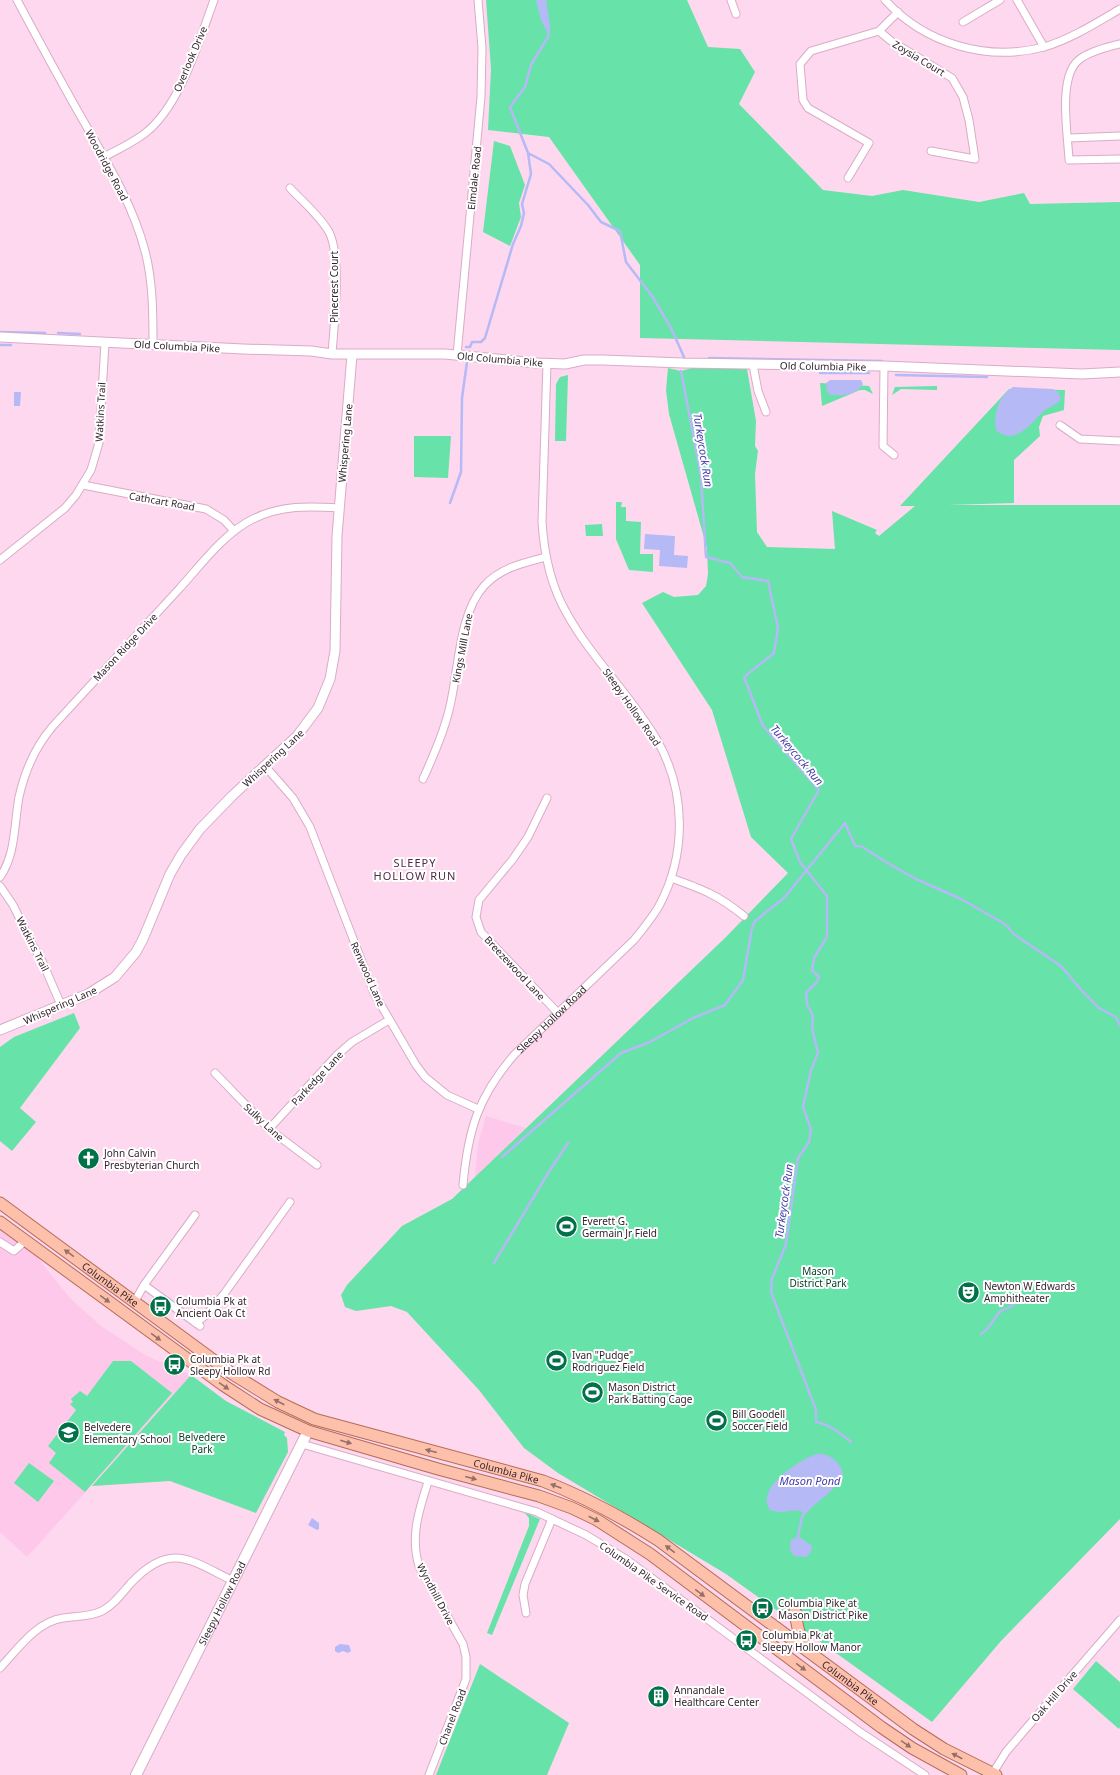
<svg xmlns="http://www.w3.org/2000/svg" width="1120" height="1775" viewBox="0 0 1120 1775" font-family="'Noto Sans',sans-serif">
<rect width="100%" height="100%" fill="#fed8ef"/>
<path fill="#fec8ea" d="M 486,1116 L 526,1128 L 475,1177 L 478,1144 Z
M 0,1229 L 37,1257 L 70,1298 L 101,1326 L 147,1356 L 191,1375 L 27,1557 L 0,1532 Z"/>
<path fill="#67e2a8" d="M 486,0 L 687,0 L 708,47 L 740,49 L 755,72 L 739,104 L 823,190 L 872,196 L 903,190 L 979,202 L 1024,193 L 1030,204 L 1120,202 L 1120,350 L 640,338 L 640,265 L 549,137 L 488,130 L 491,69 Z
M 494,141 L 510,146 L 525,185 L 519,203 L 521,217 L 510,246 L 483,232 Z
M 696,367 L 747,369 L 756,421 L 755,446 L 758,451 L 755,474 L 757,532 L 767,547 L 835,549 L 832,511 L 877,530 L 875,533 L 879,536 L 915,506 L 900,506 L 1009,389 L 1065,390 L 1064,410 L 1043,416 L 1039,427 L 1040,436 L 1014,460 L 1014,503 L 947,505 L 1120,505 L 1120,1519 L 1001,1641 L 932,1722 L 726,1574 L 558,1473 L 524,1448 L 479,1390 L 407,1312 L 391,1306 L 356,1311 L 345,1307 L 341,1295 L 347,1285 L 402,1226 L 452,1199 L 726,937 L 788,873 L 751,837 L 712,710 L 642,603 L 663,592 L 674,597 L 698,595 L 706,586 L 708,574 L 707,548 L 669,414 L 666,390 L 668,368 L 681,371 Z
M 568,375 L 566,441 L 555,441 L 556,384 L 560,377 Z
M 820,383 L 869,386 L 873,394 L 865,390 L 860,390 L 822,406 Z
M 937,386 L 937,390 L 901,389 L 892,395 L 895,387 Z
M 414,436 L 451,436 L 448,478 L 414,477 Z
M 616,502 L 622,502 L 621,507 L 626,507 L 626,521 L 641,522 L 640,554 L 653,554 L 653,572 L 629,570 L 616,539 Z
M 602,524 L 603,536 L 586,536 L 585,525 Z
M 74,1013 L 80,1028 L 20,1108 L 36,1122 L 12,1151 L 0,1141 L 0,1047 L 14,1037 Z
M 113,1361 L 131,1361 L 172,1393 L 85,1492 L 49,1463 L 56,1453 L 48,1446 L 76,1410 L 70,1404 L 73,1402 L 71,1399 L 80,1391 L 87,1396 Z
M 191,1375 L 226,1401 L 285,1432 L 284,1435 L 287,1438 L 288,1452 L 256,1513 L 170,1481 L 92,1486 Z
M 29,1463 L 54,1481 L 38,1502 L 14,1483 Z
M 524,1512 L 540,1519 L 492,1635 L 487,1633 L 529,1526 L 529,1518 Z
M 1096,1661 L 1120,1682 L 1120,1727 L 1119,1729 L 1073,1689 Z
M 480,1664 L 569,1723 L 547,1775 L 436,1775 Z"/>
<path fill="#b5b9f6" d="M 536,0 L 546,0 C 544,10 551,22 547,32 L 541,20 Z
M 830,380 L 861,380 L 863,384 C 857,395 842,396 831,395 L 827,392 L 826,383 Z
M 1013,387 L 1053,389 L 1058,392 L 1061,398 L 1060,401 C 1055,405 1049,407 1044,411 C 1031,423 1015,447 996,430 C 993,414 999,396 1013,387 Z
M 14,392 L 21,392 L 20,406 L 14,406 Z
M 645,534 L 675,536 L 674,555 L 688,556 L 687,568 L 659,566 L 660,550 L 644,549 Z
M 816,1454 C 829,1452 842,1463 843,1475 C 834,1493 818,1499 806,1514 L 803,1515 L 801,1511 C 788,1509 785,1515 770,1510 C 754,1488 800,1460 816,1454 Z
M 312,1518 L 319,1523 L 319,1529 L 317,1530 L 308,1525 Z
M 798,1536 L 812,1546 L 811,1552 L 806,1557 L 794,1556 L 790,1550 L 791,1540 Z
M 340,1644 L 349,1645 L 351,1651 L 348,1653 L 343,1651 L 338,1653 L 335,1651 L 335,1647 Z"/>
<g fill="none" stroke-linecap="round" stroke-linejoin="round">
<path stroke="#b5b9f6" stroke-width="2.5" d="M 528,153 L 549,164 L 588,205 L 601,222 L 620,231 L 626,262 L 652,296 L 671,328 L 684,357
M 0,332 L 45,333
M 58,333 L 80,334
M 0,345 L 11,345
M 466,347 L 470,347 L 472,342 L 481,342 L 485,338 L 513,244 L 521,226 L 524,213 L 522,204 L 531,174 L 528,153 L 510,107 L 525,87 L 531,65 L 548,37 L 549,28 L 545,0
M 709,358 L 882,361
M 681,371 L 701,476 L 706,557 L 730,563 L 742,577 L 768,581 L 778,628 L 774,653 L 744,677 L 763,726 L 819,790 L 791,839 L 800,862 L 827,896 L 827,937 L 814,958 L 812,970 L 819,977 L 816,983 L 806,993 L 807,1004 L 813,1016 L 812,1028 L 818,1053 L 811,1070 L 803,1107 L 811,1129 L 809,1142 L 798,1158 L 786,1244 L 772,1279 L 771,1292 L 816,1410 L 816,1422 C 829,1424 841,1434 851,1442
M 820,373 L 869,373
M 896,375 L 987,377
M 450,503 L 461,472 L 462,398 L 467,362
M 502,1157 L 621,1053 L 650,1042 L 693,1018 L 725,1005 L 743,980 L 752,928 L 755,921 L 784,898 L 845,823 L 855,846 L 861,846 L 889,864 L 916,879 L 961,899 L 1005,924 L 1015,935 L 1061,966 L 1083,992 L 1099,1008 L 1116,1017 L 1120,1026
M 494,1263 L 550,1170 L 568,1143
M 981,1334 C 992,1327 993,1318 1001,1311 C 1006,1307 1011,1309 1015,1303 L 1020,1301
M 798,1536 L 802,1517 L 804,1514"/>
<defs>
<g id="minor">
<path d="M 17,0 C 39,41 61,82 84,122 C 108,164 133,205 145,251 C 153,281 153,314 153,345"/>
<path d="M 731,0 L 736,14"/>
<path d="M 885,0 C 925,44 987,62 1044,47 C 1071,39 1096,23 1120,9"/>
<path d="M 1017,0 L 1044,47"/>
<path d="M 963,22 L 1000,0"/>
<path d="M 879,31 L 891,41 L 952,78 L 963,97 L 969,120 L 975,159 L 931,151"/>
<path d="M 1120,44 C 1107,47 1091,51 1080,59 C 1057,75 1068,135 1069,160 L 1120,159"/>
<path d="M 1069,138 L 1120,136"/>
<path d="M 104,157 C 117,150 132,143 144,134 C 180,107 199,41 214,0"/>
<path d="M 848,178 L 869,143 L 808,108 L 803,100 L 800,64 L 811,51 L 879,31 L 898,12"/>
<path d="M 290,188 C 303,202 319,215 329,232 C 342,257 334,325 332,354"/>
<path d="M 457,355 L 481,97 L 482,48 L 478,0"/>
<path d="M 753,365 L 758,391 L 766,412"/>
<path d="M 884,366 L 883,446 L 894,455"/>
<path d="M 1060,425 L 1080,439 L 1120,441"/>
<path d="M 83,485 L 206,509 L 224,520 L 234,531"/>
<path d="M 0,560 L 65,508 L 76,495 L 91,470 L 99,443 L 105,343"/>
<path d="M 265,766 L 293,798 L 310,827 L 374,993 L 416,1065 L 425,1077 L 447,1095 L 478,1109"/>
<path d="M 423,779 C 433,757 442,737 448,714 C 459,676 457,616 484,586 C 500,568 523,563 546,557"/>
<path d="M 547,798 L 528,837 L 513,859 L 479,900 L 476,917 L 481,932 L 558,1013"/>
<path d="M 0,877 C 16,854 14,824 19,797 C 25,770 35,747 53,726 C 95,680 137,635 179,589 C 200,566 224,533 253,519 C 281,505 309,506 339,508"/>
<path d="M 671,878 C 702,889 718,895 744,916"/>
<path d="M 0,886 L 13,905 L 32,944 L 42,961 L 61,1005"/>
<path d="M 215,1073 L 269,1129 L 317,1165"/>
<path d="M 269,1129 L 336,1056 L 352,1042 L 389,1020"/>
<path id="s1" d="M 463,1185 C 468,1130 478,1097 514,1055 L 634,940 C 643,929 652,918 659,906 C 687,854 686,791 657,740 C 631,695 591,658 566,612 C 550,584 544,553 542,522 L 547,363"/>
<path d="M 0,1242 L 14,1251 L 25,1241"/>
<path d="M 144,1285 L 200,1326"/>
<path d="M 135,1301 L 144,1285 L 195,1215"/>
<path d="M 196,1323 L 207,1314 L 224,1294 L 290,1202"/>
<path d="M 302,1444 L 537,1512 L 586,1535 L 626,1559 L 860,1732 L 925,1775"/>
<path d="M 428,1482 C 419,1510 410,1537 419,1566 L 463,1644 L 466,1657 L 466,1679 L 429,1775"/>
<path d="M 526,1613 L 523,1595 L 525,1584 L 552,1519"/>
<path d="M 0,1668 C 18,1649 36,1622 63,1618 C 76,1616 90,1617 102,1611 C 114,1605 122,1593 131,1583 C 170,1542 189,1559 233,1581"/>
<path d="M 990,1775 L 996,1768 L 1006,1752 L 1023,1732 L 1120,1620"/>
</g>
<path id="tertiary" d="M 0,337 L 243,349 L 311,351 L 332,354 L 445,354 L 537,363 L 565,364 L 584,360 L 603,360 L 683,363 L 884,366 L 1082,374 L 1120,372
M 0,1030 L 88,994 L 115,977 L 136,952 L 143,939 L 170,874 L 181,855 L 200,829 L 232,796 L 297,736 L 318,708 L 330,679 L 335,651 L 337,536 L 352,355"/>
<g id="secondary">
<path id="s2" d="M 136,1775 L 308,1431"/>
</g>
<g id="primary">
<path id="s3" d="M 0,1203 L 231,1373 L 278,1402 L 314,1419 L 543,1481 C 585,1497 620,1516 658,1540 L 913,1729 L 944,1749 L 996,1775"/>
<path d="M 0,1222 L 223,1385 L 260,1409 L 308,1431 L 438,1469 L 539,1496 L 572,1508 L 597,1520 L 650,1554 L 881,1727 L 912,1748 L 961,1775"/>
<path d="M 795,1611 C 797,1626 799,1638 809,1650"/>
</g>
</defs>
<use href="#minor" stroke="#d9acc8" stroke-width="9"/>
<use href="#tertiary" stroke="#d9acc8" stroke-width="11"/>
<use href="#secondary" stroke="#d9acc8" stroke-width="12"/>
<use href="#primary" stroke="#b46c58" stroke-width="13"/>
<use href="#minor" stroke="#fff" stroke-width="7"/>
<use href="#tertiary" stroke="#fff" stroke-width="9"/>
<use href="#secondary" stroke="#fff" stroke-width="10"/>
<use href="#primary" stroke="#fdc0aa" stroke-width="11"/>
</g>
<defs><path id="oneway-solid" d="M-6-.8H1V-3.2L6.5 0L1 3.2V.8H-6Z"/></defs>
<g fill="#966f6a">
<use href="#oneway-solid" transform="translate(69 1253) rotate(-144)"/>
<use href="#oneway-solid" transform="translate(105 1299) rotate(36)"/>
<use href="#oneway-solid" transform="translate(156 1337) rotate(36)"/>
<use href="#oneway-solid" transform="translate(224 1386) rotate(35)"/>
<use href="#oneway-solid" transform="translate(279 1402) rotate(-152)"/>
<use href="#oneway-solid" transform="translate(346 1442) rotate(16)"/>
<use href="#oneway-solid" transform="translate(431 1451) rotate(-165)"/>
<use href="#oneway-solid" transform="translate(471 1478) rotate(15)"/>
<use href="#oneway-solid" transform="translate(556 1486) rotate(-159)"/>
<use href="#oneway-solid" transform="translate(594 1519) rotate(27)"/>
<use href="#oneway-solid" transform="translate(670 1549) rotate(-143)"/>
<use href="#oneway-solid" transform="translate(700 1593) rotate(37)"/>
<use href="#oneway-solid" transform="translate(801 1667) rotate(36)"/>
<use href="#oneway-solid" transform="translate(906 1744) rotate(34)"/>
<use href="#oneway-solid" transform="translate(957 1756) rotate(-152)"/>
</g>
<defs>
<symbol id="church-disc" viewBox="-11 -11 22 22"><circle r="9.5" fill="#01714a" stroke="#fff"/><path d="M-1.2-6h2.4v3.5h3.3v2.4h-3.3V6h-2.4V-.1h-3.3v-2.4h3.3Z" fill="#fff"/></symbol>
<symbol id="stadium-disc" viewBox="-11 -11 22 22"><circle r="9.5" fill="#01714a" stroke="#fff"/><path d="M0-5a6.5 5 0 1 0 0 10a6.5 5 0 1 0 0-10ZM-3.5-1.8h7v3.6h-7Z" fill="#fff"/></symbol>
<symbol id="theatre-disc" viewBox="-11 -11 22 22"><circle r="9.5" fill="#01714a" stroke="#fff"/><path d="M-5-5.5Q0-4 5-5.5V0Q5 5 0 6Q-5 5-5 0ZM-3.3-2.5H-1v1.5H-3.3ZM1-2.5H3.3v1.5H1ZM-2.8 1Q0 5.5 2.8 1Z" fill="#fff"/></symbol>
<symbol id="bus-disc" viewBox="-11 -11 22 22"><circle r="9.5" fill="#01714a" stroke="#fff"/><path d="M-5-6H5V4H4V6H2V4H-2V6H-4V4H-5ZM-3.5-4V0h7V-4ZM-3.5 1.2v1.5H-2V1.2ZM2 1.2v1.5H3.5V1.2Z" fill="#fff"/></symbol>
<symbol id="school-disc" viewBox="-11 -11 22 22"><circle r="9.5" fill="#01714a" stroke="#fff"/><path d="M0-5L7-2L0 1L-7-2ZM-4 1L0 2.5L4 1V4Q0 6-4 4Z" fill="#fff"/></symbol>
<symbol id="building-disc" viewBox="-11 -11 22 22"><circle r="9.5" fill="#01714a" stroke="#fff"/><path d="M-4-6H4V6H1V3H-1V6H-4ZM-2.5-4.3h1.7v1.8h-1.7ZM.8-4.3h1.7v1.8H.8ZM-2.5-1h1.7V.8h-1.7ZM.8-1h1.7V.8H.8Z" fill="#fff"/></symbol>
</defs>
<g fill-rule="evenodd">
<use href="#church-disc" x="76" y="1146" width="25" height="25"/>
<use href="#stadium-disc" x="554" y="1214" width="25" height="25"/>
<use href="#theatre-disc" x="956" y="1280" width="25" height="25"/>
<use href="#bus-disc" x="148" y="1294" width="25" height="25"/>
<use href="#stadium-disc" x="544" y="1348" width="25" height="25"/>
<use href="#bus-disc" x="162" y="1352" width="25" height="25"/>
<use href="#stadium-disc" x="580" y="1380" width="25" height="25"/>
<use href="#stadium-disc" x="704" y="1408" width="25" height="25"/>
<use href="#school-disc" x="56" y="1420" width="25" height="25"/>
<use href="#bus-disc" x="750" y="1596" width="25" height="25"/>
<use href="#bus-disc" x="734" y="1628" width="25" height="25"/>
<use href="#building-disc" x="646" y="1684" width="25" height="25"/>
</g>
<g text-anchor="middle" stroke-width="4" stroke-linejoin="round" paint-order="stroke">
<g font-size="10" fill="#2f1e29" stroke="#fff">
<text transform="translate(919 58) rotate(31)" y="4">Zoysia Court</text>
<text transform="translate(190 59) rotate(-67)" y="4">Overlook Drive</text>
<text transform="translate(107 165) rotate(62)" y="4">Woodridge Road</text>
<text transform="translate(474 178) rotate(-84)" y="4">Elmdale Road</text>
<text transform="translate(334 287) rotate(-90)" y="4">Pinecrest Court</text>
<text transform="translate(177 346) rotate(3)" y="4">Old Columbia Pike</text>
<text transform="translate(500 359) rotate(5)" y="4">Old Columbia Pike</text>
<text transform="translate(823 366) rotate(1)" y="4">Old Columbia Pike</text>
<text transform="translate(100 412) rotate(-87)" y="4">Watkins Trail</text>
<text transform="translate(345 443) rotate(-85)" y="4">Whispering Lane</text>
<text transform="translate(162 501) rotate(10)" y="4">Cathcart Road</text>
<text transform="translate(125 647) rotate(-47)" y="4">Mason Ridge Drive</text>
<text transform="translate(462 648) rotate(-79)" y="4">Kings Mill Lane</text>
<text transform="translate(632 707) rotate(55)" y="4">Sleepy Hollow Road</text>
<text transform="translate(273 758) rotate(-43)" y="4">Whispering Lane</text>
<text transform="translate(33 944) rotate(63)" y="4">Watkins Trail</text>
<text transform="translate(515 968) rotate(47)" y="4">Breezewood Lane</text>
<text transform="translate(368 974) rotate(66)" y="4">Renwood Lane</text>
<text transform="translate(60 1005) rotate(-24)" y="4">Whispering Lane</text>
<text dy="4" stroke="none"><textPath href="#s1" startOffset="194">Sleepy Hollow Road</textPath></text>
<text transform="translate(317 1078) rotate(-47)" y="4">Parkedge Lane</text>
<text transform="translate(264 1122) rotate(43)" y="4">Sulky Lane</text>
<text dy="4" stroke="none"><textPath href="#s3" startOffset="137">Columbia Pike</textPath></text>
<text dy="4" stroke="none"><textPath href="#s3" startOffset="581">Columbia Pike</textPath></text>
<text transform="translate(654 1581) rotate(35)" y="4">Columbia Pike Service Road</text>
<text transform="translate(436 1594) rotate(62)" y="4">Wyndhill Drive</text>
<text dy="4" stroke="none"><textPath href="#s2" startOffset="192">Sleepy Hollow Road</textPath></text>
<text dy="4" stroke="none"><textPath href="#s3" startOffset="988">Columbia Pike</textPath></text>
<text transform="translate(1054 1696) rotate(-49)" y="4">Oak Hill Drive</text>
<text transform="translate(452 1717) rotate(-69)" y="4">Chanel Road</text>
</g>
<g font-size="10" fill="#2f1e29" stroke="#fff" text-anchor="start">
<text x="104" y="1157">John Calvin<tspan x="104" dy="12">Presbyterian Church</tspan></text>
<text x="582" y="1225">Everett G.<tspan x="582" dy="12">Germain Jr Field</tspan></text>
<text x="984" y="1290">Newton W Edwards<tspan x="984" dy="12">Amphitheater</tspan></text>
<text x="176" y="1305">Columbia Pk at<tspan x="176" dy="12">Ancient Oak Ct</tspan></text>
<text x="572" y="1359">Ivan "Pudge"<tspan x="572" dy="12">Rodriguez Field</tspan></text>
<text x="190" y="1363">Columbia Pk at<tspan x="190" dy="12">Sleepy Hollow Rd</tspan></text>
<text x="608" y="1391">Mason District<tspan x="608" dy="12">Park Batting Cage</tspan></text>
<text x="732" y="1418">Bill Goodell<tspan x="732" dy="12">Soccer Field</tspan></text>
<text x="84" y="1431">Belvedere<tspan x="84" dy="12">Elementary School</tspan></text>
<text x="778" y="1607">Columbia Pike at<tspan x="778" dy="12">Mason District Pike</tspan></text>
<text x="762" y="1639">Columbia Pk at<tspan x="762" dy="12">Sleepy Hollow Manor</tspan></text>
<text x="674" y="1694">Annandale<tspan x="674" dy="12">Healthcare Center</tspan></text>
</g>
<g font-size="10" fill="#074029" stroke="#fff">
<text x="818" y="1275">Mason<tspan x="818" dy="12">District Park</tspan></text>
<text x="202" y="1441">Belvedere<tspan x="202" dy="12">Park</tspan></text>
</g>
<g font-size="11" font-style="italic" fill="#463bac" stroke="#fff">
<text transform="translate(703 450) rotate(81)" y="4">Turkeycock Run</text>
<text transform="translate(797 755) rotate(50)" y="4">Turkeycock Run</text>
<text transform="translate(784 1201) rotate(-82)" y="4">Turkeycock Run</text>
<text x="810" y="1485">Mason Pond</text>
</g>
<g font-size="11" letter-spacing="1" fill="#4f2b43" stroke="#fff">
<text x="415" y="867">SLEEPY<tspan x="415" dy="13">HOLLOW RUN</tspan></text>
</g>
</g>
</svg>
